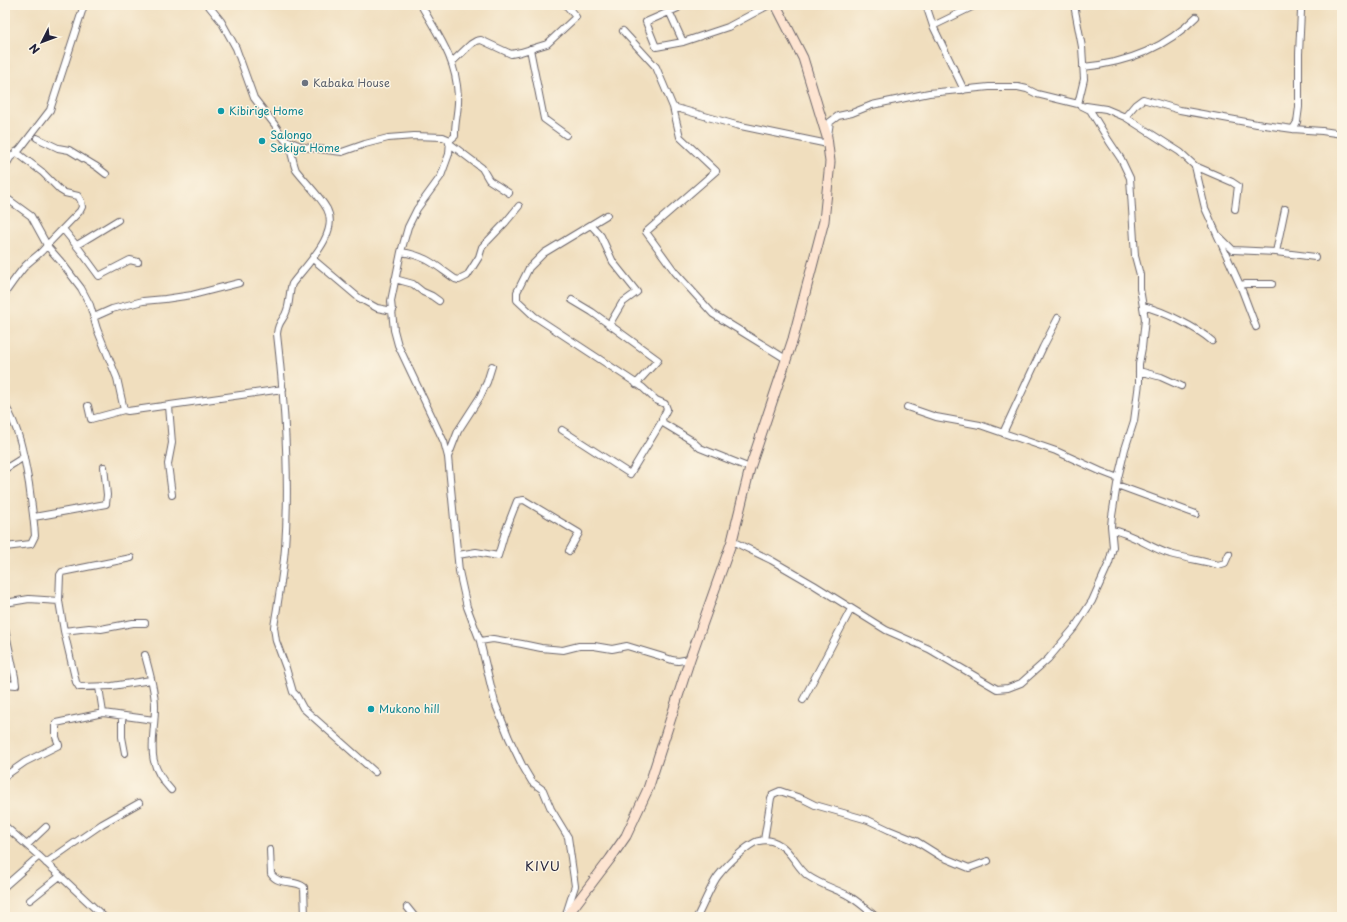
<svg xmlns="http://www.w3.org/2000/svg" width="1347" height="922" viewBox="0 0 1347 922" font-family="'Playpen Sans',sans-serif">
<rect width="100%" height="100%" fill="#fcf5e5"/>
<filter id="ink" filterUnits="userSpaceOnUse"><feTurbulence type="fractalNoise" baseFrequency=".025" numOctaves="2"/><feDisplacementMap in="SourceGraphic" scale="8" xChannelSelector="R" yChannelSelector="G"/><feConvolveMatrix kernelMatrix="1 2 1 2 8 2 1 2 1" color-interpolation-filters="sRGB"/></filter>
<filter id="wash" filterUnits="userSpaceOnUse"><feTurbulence type="fractalNoise" baseFrequency=".012" numOctaves="4" result="noise"/><feDisplacementMap in="SourceGraphic" scale="16" xChannelSelector="R" yChannelSelector="G"/><feGaussianBlur stdDeviation="0.9" result="paint"/><feColorMatrix in="noise" values="0 0 0 0 0 0 0 0 0 0 0 0 0 0 0 0 0 1.4 0 .05"/><feComposite in="paint" operator="in"/></filter>
<g filter="url(#wash)">
<rect width="100%" height="100%" fill="#f0debe"/>
</g>
<g filter="url(#ink)">
<g fill="none" stroke-linecap="round" stroke-linejoin="round">
<defs>
<path id="street" d="M 208,5 L 221,21 L 236,48 L 254,98 L 275,125 L 284,139 L 303,147 L 342,152 L 365,144 L 388,138 L 414,136 L 443,137 L 450,140 L 449,154 L 441,176 L 417,209 L 408,227 L 401,252 L 391,301 L 394,330 L 398,345 L 444,442 L 448,457 L 459,571 L 467,607 L 480,641 L 495,703 L 509,738 L 522,765 L 532,782 L 543,790 L 551,809 L 568,837 L 575,886 L 566,914
M 421,5 C 439,37 456,58 458,96 C 459,108 455,120 455,133 L 455,136 L 450,140
M 926,5 L 933,26 L 964,90
M 1074,5 L 1082,47 L 1084,79 L 1078,104
M 669,11 L 683,42 L 656,47 L 646,22 L 678,8 L 678,5
M 933,26 L 976,5
M 623,31 L 656,67 L 673,107 L 736,125 L 828,144
M 683,42 L 728,27 L 769,5
M 530,49 L 544,119 L 566,135
M 452,62 L 471,44 L 476,41 L 481,40 L 511,54 L 521,52 L 547,44 L 576,17 L 566,5
M 1083,67 C 1126,63 1166,48 1196,17
M 1086,106 L 1106,109 L 1125,117 L 1180,152 L 1195,166 L 1232,182 L 1238,186 L 1235,209
M 673,107 L 680,137 L 716,171 L 646,232 L 675,272 L 713,314 L 786,359
M 1125,117 L 1135,105 L 1143,99 L 1180,110 L 1257,124 L 1293,129 L 1322,131 L 1342,134
M 1293,129 L 1297,122 L 1299,107 L 1299,54 L 1301,11
M 37,138 L 58,148 L 69,150 L 97,167 L 106,174
M 285,140 C 292,147 292,161 296,170 C 306,183 319,195 327,209 C 340,234 305,266 292,284 C 289,292 290,302 287,310 C 284,321 278,320 277,334 C 285,405 290,477 285,548 C 283,574 278,601 274,627 L 276,641 L 286,668 L 293,692 L 296,695 L 303,708 L 375,772
M 449,143 L 482,168 L 489,180 L 509,193
M 1195,166 L 1205,208 L 1240,285 L 1256,327
M 5,167 L 10,158 L 20,149 L 50,110 L 84,5
M 5,197 L 31,216 L 48,247 L 62,263 L 81,288 L 90,305 L 97,329 L 117,378 L 124,410 L 128,411 L 283,389
M 607,215 L 544,253 L 529,268 L 517,292 L 517,300 L 534,316 L 642,387 L 656,400 L 665,404 L 667,409 L 662,419 L 663,423 L 691,440 L 700,448 L 750,468
M 591,225 L 601,236 L 613,262 L 637,292 L 622,303 L 609,325
M 63,229 L 80,250 L 99,276 L 130,260 L 138,262
M 1220,237 L 1233,250 L 1276,252 L 1315,257
M 77,245 L 118,220
M 401,252 C 427,256 435,265 455,279 L 459,280 L 467,276 L 479,257 L 482,247 L 505,223 L 519,206
M 1276,252 L 1285,209
M 314,258 L 314,260 L 359,298 L 377,308 L 393,311
M 395,279 L 413,284 L 423,292 L 432,296 L 439,301
M 1240,285 L 1246,284 L 1272,284
M 5,293 C 12,283 18,274 26,265 C 33,258 42,253 47,245 L 80,211 L 82,207 L 81,201 L 78,196 L 65,193 L 60,190 L 42,172 L 16,152
M 572,300 L 592,312 L 658,360 L 636,384
M 1143,306 C 1163,311 1196,327 1212,341
M 94,317 L 112,309 L 143,301 L 165,299 L 192,295 L 239,283
M 1139,371 L 1161,377 L 1181,386
M 5,405 C 20,430 24,456 29,484 C 31,501 34,518 35,536 L 31,544 L 5,547
M 88,406 L 91,419 L 124,410
M 169,406 L 172,443 L 168,464 L 172,495
M 907,407 L 936,417 L 980,425 L 1056,451 L 1100,471 L 1118,478
M 562,430 L 630,474 L 662,421
M 1003,433 L 1043,347 L 1058,318
M 448,457 L 458,431 L 480,397 L 487,382 L 492,366
M 5,469 L 24,457
M 1117,485 L 1196,514
M 34,517 L 106,504 L 107,495 L 104,467
M 1112,530 C 1132,533 1150,548 1170,554 C 1185,558 1202,561 1218,565 L 1225,563 L 1229,554
M 732,541 L 771,560 L 814,585 L 886,630 L 929,649 L 997,689 L 1008,688 L 1021,683 L 1048,659 L 1075,627 L 1092,601 L 1109,563 L 1113,547 L 1111,526 L 1112,516 L 1118,478 L 1125,449 L 1134,421 L 1139,383 L 1139,364 L 1142,348 L 1145,319 L 1140,289 L 1140,275 L 1135,256 L 1130,178 L 1121,159 L 1109,141 L 1090,110 L 1078,104 L 1037,94 L 1027,89 L 1018,87 L 989,87 L 929,93 L 872,105 L 852,113 L 838,116 L 830,122 L 828,135
M 458,555 L 476,552 L 498,556 L 505,532 L 517,501 L 524,500 L 579,533 L 569,551
M 131,558 L 62,572 L 60,575 L 59,601 L 64,631 L 76,682 L 79,687 L 112,686 L 151,680
M 5,603 L 29,599 L 59,601
M 5,629 L 15,677 L 16,685 L 5,684
M 64,631 L 89,628 L 101,629 L 133,623 L 145,623
M 480,641 L 493,639 L 522,644 L 541,648 L 563,650 L 579,646 L 594,646 L 612,649 L 627,646 L 660,656 L 672,660 L 678,661 L 690,659
M 145,655 C 149,671 155,689 155,706 C 155,742 143,760 171,790
M 99,687 L 103,713
M 803,700 L 851,609
M 122,716 L 122,737 L 125,753
M 5,776 L 25,762 L 59,745 L 56,737 L 56,723 L 103,713 L 154,720
M 5,826 L 39,856 L 104,917
M 764,840 L 771,798 L 773,794 L 780,791 L 803,799 L 815,805 L 868,820 L 889,830 L 916,841 L 940,856 L 969,868 L 988,861
M 27,845 L 46,827
M 270,850 L 271,874 C 279,886 294,879 304,887 L 305,917
M 46,863 L 70,846 L 102,824 L 139,803
M 5,886 L 39,856
M 30,900 L 60,876
M 407,907 L 415,917
M 697,917 C 703,906 711,885 718,876 C 725,867 748,843 759,841 C 767,839 774,841 780,845 C 792,852 797,868 808,876 C 821,885 836,889 849,896 C 859,902 868,910 876,917"/>
<path id="secondary" d="M 566,917 L 610,859 L 626,836 L 648,789 L 690,659 L 732,541 L 750,468 L 793,339 L 824,221 L 830,162 L 827,137 L 803,58 L 776,5"/>
</defs>
<use href="#street" stroke="#6a6469" stroke-width="8"/>
<use href="#secondary" stroke="#6a6469" stroke-width="11"/>
<use href="#street" stroke="#fff" stroke-width="6"/>
<use href="#secondary" stroke="#fde4d1" stroke-width="9"/>
</g>
</g>
<circle fill="#6b7280" stroke="#fcf5e5" stroke-width="1.5" cx="305" cy="83" r="4"/>
<g fill="#0f9aa8" stroke="#fcf5e5" stroke-width="1.5">
<circle cx="221" cy="111" r="4"/>
<circle cx="262" cy="141" r="4"/>
<circle cx="371" cy="709" r="4"/>
</g>
<g text-anchor="middle" stroke-width="3" stroke-linejoin="round" paint-order="stroke">
<g font-size="11" fill="#5b616d" stroke="#fcf5e5" text-anchor="start">
<text x="313" y="87">Kabaka House</text>
</g>
<g font-size="11" fill="#0d838f" stroke="#fcf5e5" text-anchor="start">
<text x="229" y="115">Kibirige Home</text>
<text x="270" y="139">Salongo<tspan x="270" dy="13">Sekiya Home</tspan></text>
<text x="379" y="713">Mukono hill</text>
</g>
<g font-size="13" letter-spacing="1" fill="#22223b" stroke="#fcf5e5">
<text x="543" y="871">KIVU</text>
</g>
</g>
<rect width="1347" height="922" fill="none" stroke="#fcf5e5" stroke-width="20"/>
<g transform="translate(42 42) rotate(228)" stroke="#fcf5e5" stroke-width="3" paint-order="stroke">
<path d="M0-3L7 15L0 10L-7 15Z" fill="#22223b"/>
<text y="-6" font-size="11" font-weight="bold" text-anchor="middle" fill="#22223b">N</text>
</g>
</svg>
